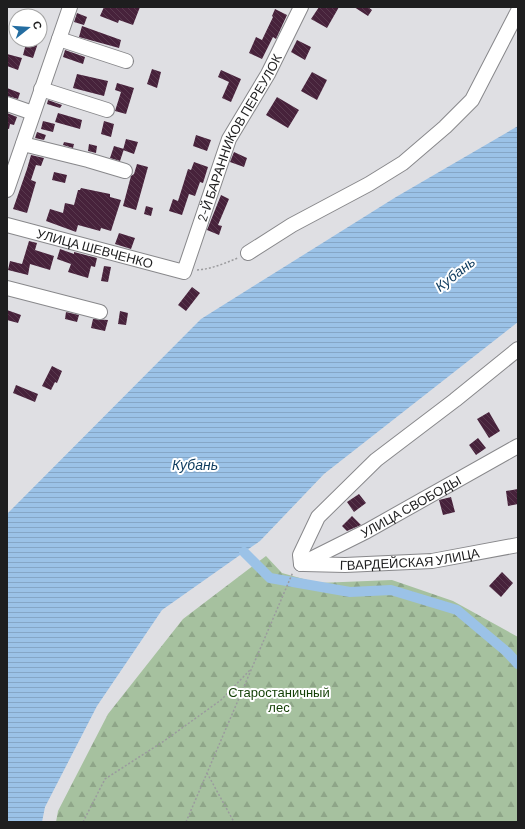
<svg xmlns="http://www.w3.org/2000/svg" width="525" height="829" viewBox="0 0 525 829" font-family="Barlow,sans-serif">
<defs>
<pattern id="forest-firs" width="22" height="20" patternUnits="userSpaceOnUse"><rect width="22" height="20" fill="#a6c19f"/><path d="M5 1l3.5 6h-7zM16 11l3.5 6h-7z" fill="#8ea588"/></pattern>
<pattern id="water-rules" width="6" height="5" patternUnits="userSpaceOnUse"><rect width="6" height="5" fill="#9bc2e7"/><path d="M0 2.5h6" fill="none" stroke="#85a6c6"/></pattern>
<pattern id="building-back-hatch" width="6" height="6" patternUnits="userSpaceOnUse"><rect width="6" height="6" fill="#47223b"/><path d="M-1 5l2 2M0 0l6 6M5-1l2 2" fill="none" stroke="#59394e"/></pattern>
</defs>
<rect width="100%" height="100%" fill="#dfdfe3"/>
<path fill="url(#forest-firs)" d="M 266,556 L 282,573 L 318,583 L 392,580 L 453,601 L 518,637 L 518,822 L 56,822 L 58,811 L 108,714 L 183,619 Z"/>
<path fill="url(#water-rules)" d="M 518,126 L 518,322 L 324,474 L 260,541 L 162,610 L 97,706 L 45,807 L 42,822 L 7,822 L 7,514 L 201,319 L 396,197 Z"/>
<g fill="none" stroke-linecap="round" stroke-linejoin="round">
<path stroke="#9bc2e7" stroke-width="10" d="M 244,552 L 270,578 L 350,592 L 391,590 L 457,610 L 507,652 L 518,664"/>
</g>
<path fill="url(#building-back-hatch)" d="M 104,7 L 140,7 L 133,25 L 119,20 L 118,23 L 100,16 Z
M 319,7 L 339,7 L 327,28 L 311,19 Z
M 354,7 L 368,7 L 372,10 L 368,16 Z
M 275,9 L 287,15 L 276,39 L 273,37 L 262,59 L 249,53 L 256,37 L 262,40 L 273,17 L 272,16 Z
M 77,13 L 87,17 L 84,25 L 74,22 Z
M 82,26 L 121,40 L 119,48 L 79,37 Z
M 27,40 L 39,40 L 33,58 L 23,55 Z
M 297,40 L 311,47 L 305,60 L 291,52 Z
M 65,50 L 85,57 L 83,64 L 63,57 Z
M 7,54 L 22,58 L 18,70 L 7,66 Z
M 152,69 L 161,72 L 157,88 L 147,84 Z
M 221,70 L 241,79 L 231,102 L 222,98 L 229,82 L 218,77 Z
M 312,72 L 327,80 L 317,100 L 301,91 Z
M 77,74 L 108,81 L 104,96 L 73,88 Z
M 117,83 L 134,88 L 126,114 L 115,111 L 121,92 L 115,90 Z
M 7,88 L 20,93 L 18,99 L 7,96 Z
M 277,97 L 299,110 L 288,128 L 266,115 Z
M 48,100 L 62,105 L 60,108 L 47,104 Z
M 7,113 L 17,117 L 14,125 L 10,124 L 9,129 L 7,129 Z
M 58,113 L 82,120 L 80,129 L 55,122 Z
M 43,121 L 55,124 L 53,132 L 41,129 Z
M 104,121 L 114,124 L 111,137 L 101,134 Z
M 37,132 L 46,135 L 44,140 L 35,138 Z
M 196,135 L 211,140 L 207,151 L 193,146 Z
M 126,139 L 138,142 L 134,154 L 123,150 Z
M 64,142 L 74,144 L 73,148 L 63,145 Z
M 89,144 L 97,146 L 96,153 L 88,151 Z
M 114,146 L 124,149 L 120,161 L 110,158 Z
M 234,152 L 247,158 L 244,167 L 230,162 Z
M 31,155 L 44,158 L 41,166 L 36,165 L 31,180 L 36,182 L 27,213 L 13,209 L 27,169 Z
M 194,162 L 208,167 L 203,183 L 200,182 L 195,196 L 189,194 L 182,215 L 169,211 L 173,199 L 178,201 L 188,169 L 191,170 Z
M 137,164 L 148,167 L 136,210 L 123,206 L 131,176 L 134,174 Z
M 54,172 L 67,175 L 65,183 L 52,180 Z
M 81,188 L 110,194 L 110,197 L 121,200 L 111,231 L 101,228 L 100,231 L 78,225 L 76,232 L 46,221 L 50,209 L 63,213 L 65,203 L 74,205 L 78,190 L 80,190 Z
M 221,195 L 229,199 L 218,225 L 222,226 L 219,235 L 207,230 Z
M 146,206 L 153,208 L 151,216 L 144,214 Z
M 119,233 L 135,238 L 131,249 L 115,244 Z
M 29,241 L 37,243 L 35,250 L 54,256 L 50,270 L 30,264 L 28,275 L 8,270 L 10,261 L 22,264 Z
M 60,249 L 74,254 L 74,252 L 97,258 L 95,267 L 91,266 L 88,278 L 68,272 L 71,264 L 57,259 Z
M 104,266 L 111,267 L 108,282 L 101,281 Z
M 192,287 L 200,293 L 186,311 L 178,305 Z
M 7,310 L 21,315 L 18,323 L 7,320 Z
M 120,311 L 128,313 L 126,325 L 118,324 Z
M 66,312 L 79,315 L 77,322 L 65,319 Z
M 93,319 L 108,320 L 105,331 L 91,328 Z
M 52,366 L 62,371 L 57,383 L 55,382 L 51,390 L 42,386 Z
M 16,385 L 38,394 L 35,402 L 13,393 Z
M 489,412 L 500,431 L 489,438 L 477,419 Z
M 478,438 L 486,448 L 476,455 L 469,445 Z
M 518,489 L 518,504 L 508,506 L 506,491 Z
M 359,494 L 366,503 L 354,512 L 347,502 Z
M 451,497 L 455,512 L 443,515 L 439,500 Z
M 352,516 L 361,525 L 347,531 L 342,526 Z
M 502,572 L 513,583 L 501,597 L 489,586 Z"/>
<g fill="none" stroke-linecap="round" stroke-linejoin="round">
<defs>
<g id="minor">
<path d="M 59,39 L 126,61"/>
<path d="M 41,89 L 107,110"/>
<path d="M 7,104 L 33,113"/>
<path d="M 23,144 L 88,160 L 125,171"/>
<path d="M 7,190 L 70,7"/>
<path id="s1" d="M 7,225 L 184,272 L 229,139 L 268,74 L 301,7"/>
<path d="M 248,253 L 292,225 L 369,184 L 403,163 L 445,127 L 472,100 L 518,11"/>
<path d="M 7,288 L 100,312"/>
<path d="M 301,564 L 300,555 L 318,517 L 376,460 L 455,400 L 518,349"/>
<path id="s2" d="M 301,564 L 367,531 L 518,446"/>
<path id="s3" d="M 304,564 L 345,565 L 432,561 L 518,545"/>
</g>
</defs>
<use href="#minor" stroke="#88888b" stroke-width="16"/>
<path stroke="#9b9b9e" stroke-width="1.5" stroke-dasharray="2 2" stroke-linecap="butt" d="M 197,270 C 212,269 225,263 238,258
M 207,773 L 234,822
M 83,822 L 105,779 L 164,741 L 221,700 L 250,670
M 186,822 L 293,572"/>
<use href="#minor" stroke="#fff" stroke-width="14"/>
</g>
<g text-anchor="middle" stroke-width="4" stroke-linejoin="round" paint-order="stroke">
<g font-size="13" fill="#1e1e1f" stroke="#fff">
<text dy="5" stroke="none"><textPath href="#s1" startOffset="329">2-Й БАРАННИКОВ ПЕРЕУЛОК</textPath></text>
<text dy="5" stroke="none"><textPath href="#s1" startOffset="91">УЛИЦА ШЕВЧЕНКО</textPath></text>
<text dy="5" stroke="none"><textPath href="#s2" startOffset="124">УЛИЦА СВОБОДЫ</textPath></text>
<text dy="5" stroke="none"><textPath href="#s3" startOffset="106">ГВАРДЕЙСКАЯ УЛИЦА</textPath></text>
</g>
<g font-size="13" fill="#133f05" stroke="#fff">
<text x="279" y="697">Старостаничный<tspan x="279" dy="15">лес</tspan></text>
</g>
<g font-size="14" font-style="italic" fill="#0f3c5f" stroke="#fff">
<text transform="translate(455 274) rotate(-38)" y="5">Кубань</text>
<text x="195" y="470">Кубань</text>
</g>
</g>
<rect width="525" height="829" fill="none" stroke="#1e1e1f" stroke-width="16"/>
<g transform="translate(28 28) rotate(73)"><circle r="19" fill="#ffffff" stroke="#a5a5a5"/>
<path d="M0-3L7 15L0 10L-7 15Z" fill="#246da1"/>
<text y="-6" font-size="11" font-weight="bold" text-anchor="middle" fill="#1e1e1f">С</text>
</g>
</svg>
